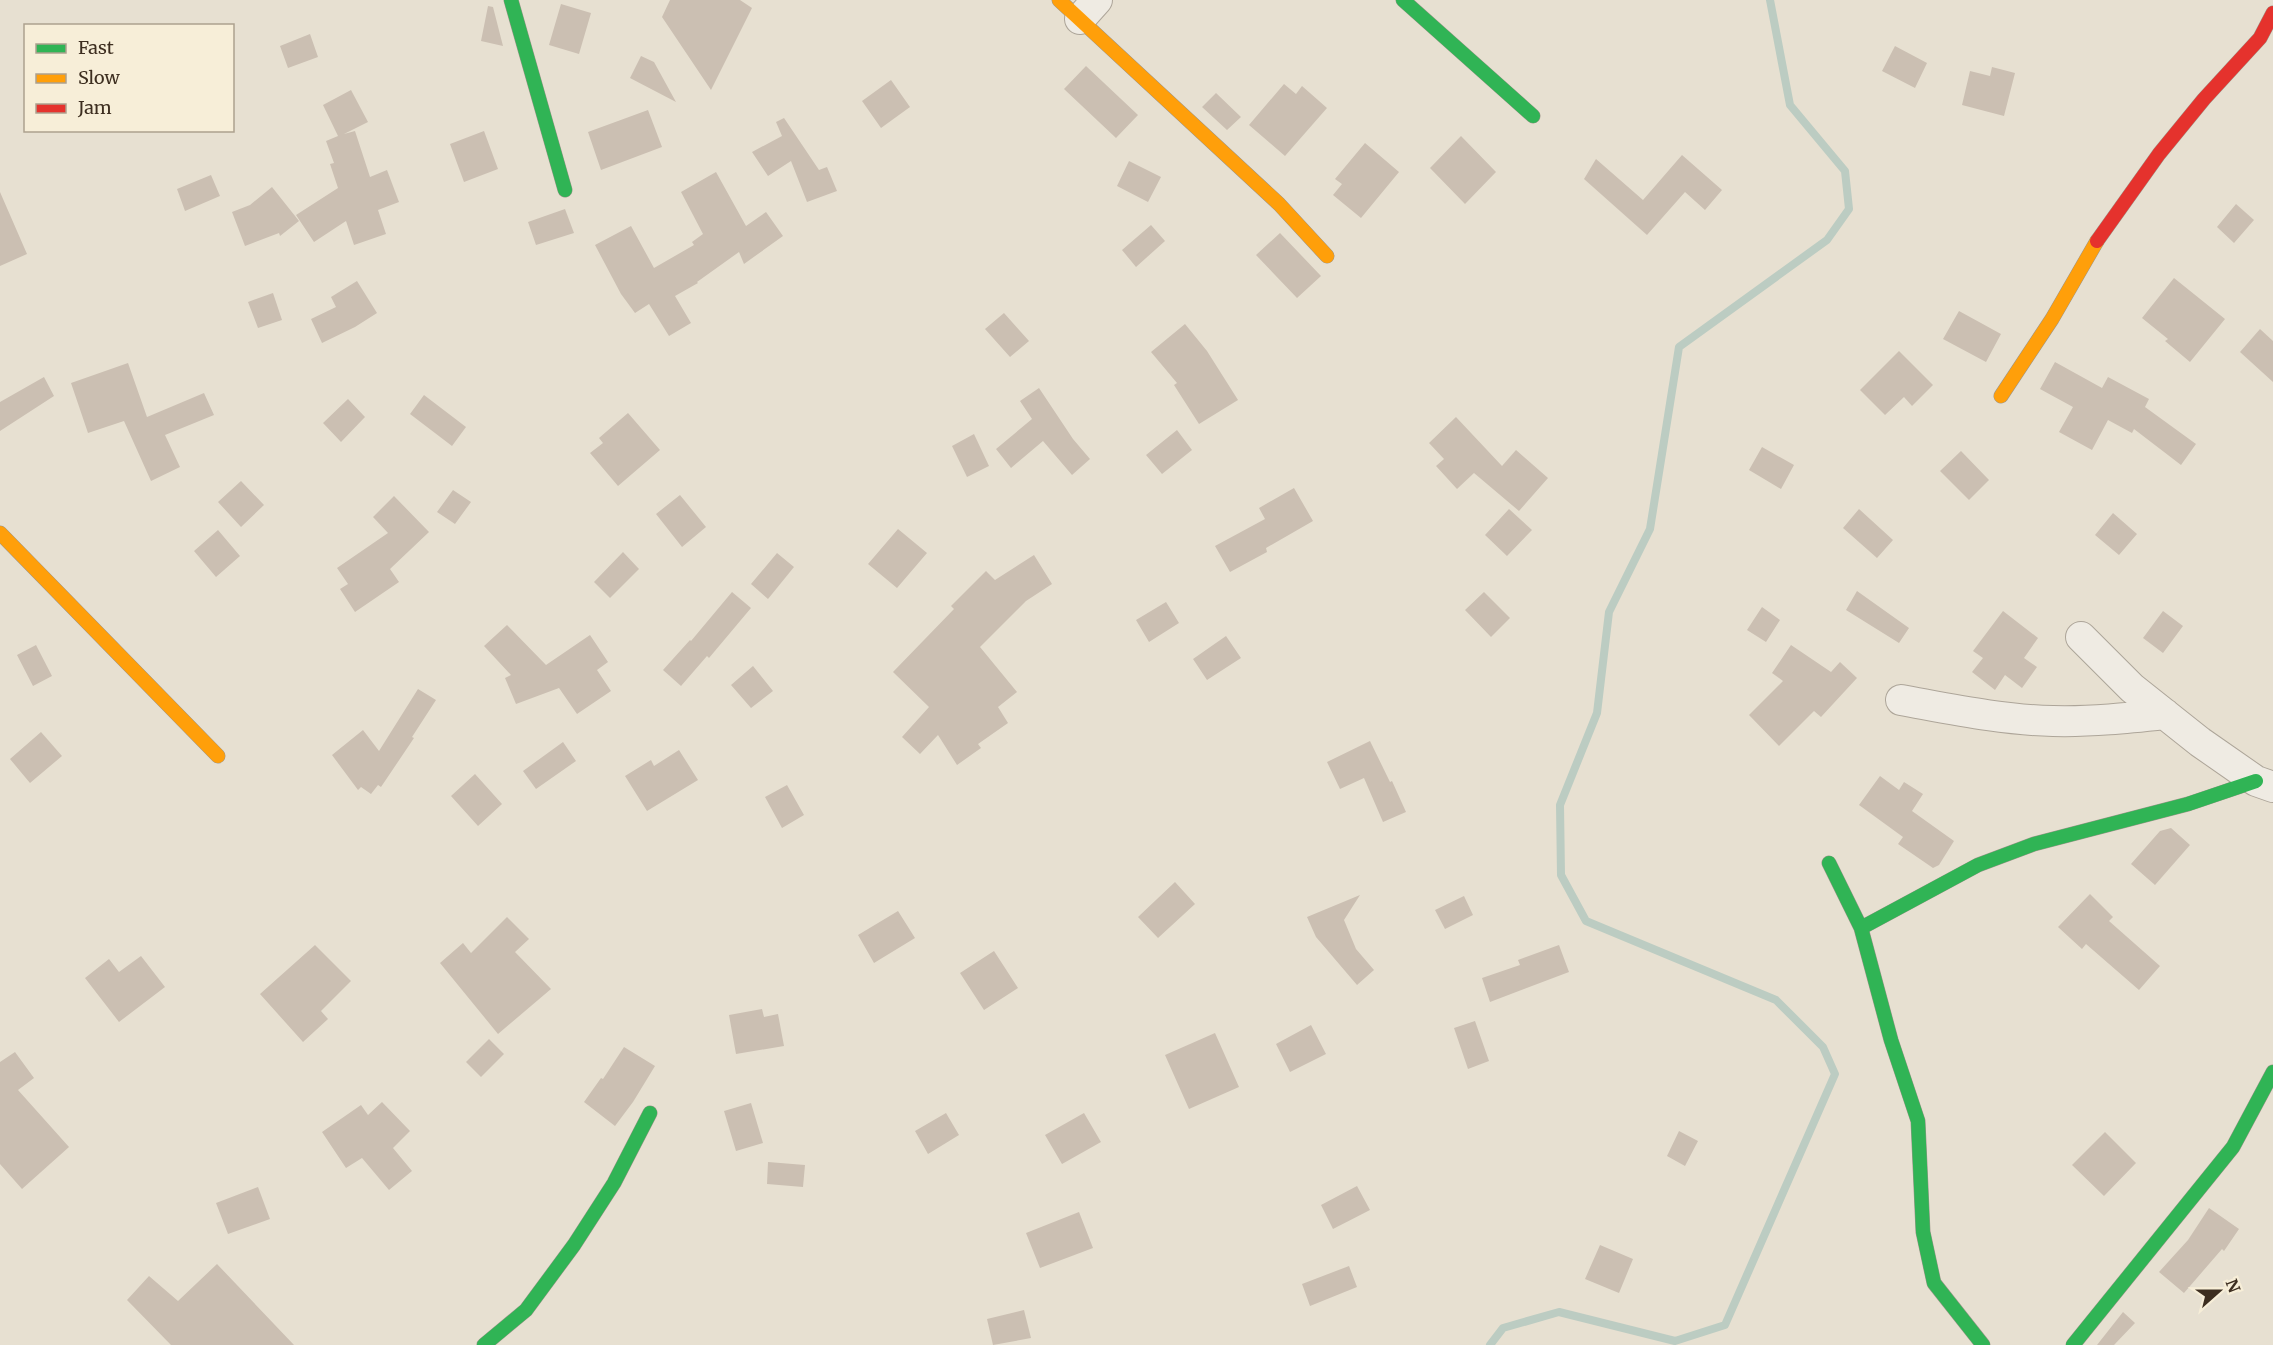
<svg xmlns="http://www.w3.org/2000/svg" width="2273" height="1345" viewBox="0 0 2273 1345" font-family="Merriweather,serif">
<rect width="100%" height="100%" fill="#e7e0d1"/>
<g fill="none" stroke-linecap="round" stroke-linejoin="round">
<path stroke="#bcccc2" stroke-width="8" d="M 1490,1345 L 1503,1328 L 1559,1312 L 1675,1341 L 1725,1325 L 1835,1074 L 1823,1047 L 1776,1000 L 1586,921 L 1561,875 L 1560,805 L 1597,713 L 1609,612 L 1650,529 L 1679,347 L 1827,240 L 1849,209 L 1845,171 L 1790,105 L 1770,0"/>
</g>
<path fill="#cbbfb2" d="M 670,0 L 740,0 L 752,8 L 711,90 L 662,17 Z
M 561,4 L 591,13 L 579,54 L 549,45 Z
M 488,6 L 493,7 L 503,46 L 481,41 Z
M 310,34 L 318,57 L 288,68 L 280,46 Z
M 1895,46 L 1927,63 L 1915,88 L 1882,71 Z
M 641,56 L 654,62 L 676,102 L 630,78 Z
M 1086,66 L 1138,115 L 1116,138 L 1064,89 Z
M 1992,67 L 2015,73 L 2004,116 L 1962,105 L 1970,71 L 1990,76 Z
M 891,80 L 910,107 L 881,128 L 862,101 Z
M 1284,84 L 1296,94 L 1302,86 L 1327,108 L 1285,156 L 1249,125 Z
M 351,90 L 368,122 L 344,134 L 355,131 L 370,177 L 387,170 L 399,202 L 378,210 L 386,234 L 354,245 L 346,221 L 314,242 L 296,215 L 338,188 L 330,164 L 334,163 L 326,141 L 338,136 L 323,105 Z
M 1216,93 L 1241,117 L 1227,130 L 1202,107 Z
M 648,110 L 662,147 L 601,170 L 588,132 Z
M 784,118 L 819,170 L 827,167 L 837,191 L 807,202 L 791,161 L 768,176 L 752,152 L 782,136 L 776,122 Z
M 484,131 L 498,169 L 464,182 L 450,144 Z
M 1461,136 L 1496,172 L 1465,204 L 1430,168 Z
M 1365,143 L 1399,172 L 1361,218 L 1333,195 L 1342,184 L 1335,179 Z
M 1682,155 L 1722,190 L 1705,210 L 1685,192 L 1647,235 L 1584,179 L 1596,159 L 1643,200 Z
M 1129,161 L 1161,177 L 1148,202 L 1117,186 Z
M 716,172 L 746,226 L 766,212 L 783,236 L 744,264 L 739,252 L 697,282 L 698,283 L 675,296 L 691,323 L 669,336 L 649,304 L 635,313 L 621,294 L 595,245 L 631,226 L 654,268 L 694,245 L 692,242 L 703,234 L 681,192 Z
M 211,175 L 220,196 L 185,211 L 177,189 Z
M 272,187 L 299,221 L 280,236 L 279,233 L 245,246 L 232,212 L 250,205 Z
M 0,192 L 27,254 L 0,266 Z
M 2236,204 L 2254,220 L 2234,243 L 2217,227 Z
M 565,209 L 574,233 L 536,245 L 528,222 Z
M 1151,225 L 1165,241 L 1136,267 L 1122,250 Z
M 1280,233 L 1321,276 L 1297,298 L 1256,255 Z
M 2174,278 L 2225,319 L 2190,362 L 2165,341 L 2168,339 L 2142,318 Z
M 357,281 L 377,313 L 355,327 L 322,343 L 311,319 L 336,307 L 331,297 Z
M 273,293 L 282,320 L 258,328 L 248,302 Z
M 1959,311 L 2001,334 L 1986,362 L 1943,339 Z
M 1004,313 L 1029,341 L 1010,357 L 985,329 Z
M 1185,324 L 1207,351 L 1238,400 L 1199,424 L 1174,385 L 1177,383 L 1151,352 Z
M 2260,329 L 2273,341 L 2273,382 L 2240,352 Z
M 1899,351 L 1933,385 L 1912,406 L 1904,397 L 1885,415 L 1860,390 Z
M 2055,362 L 2102,388 L 2108,377 L 2149,399 L 2145,407 L 2196,444 L 2181,465 L 2134,429 L 2132,433 L 2108,420 L 2092,450 L 2059,432 L 2073,407 L 2040,389 Z
M 128,363 L 147,417 L 204,393 L 214,415 L 165,435 L 180,467 L 151,481 L 124,421 L 88,433 L 71,383 Z
M 44,377 L 54,396 L 0,431 L 0,402 Z
M 1039,388 L 1073,439 L 1090,459 L 1072,475 L 1043,441 L 1011,468 L 996,449 L 1032,419 L 1020,401 Z
M 424,395 L 466,427 L 452,446 L 410,414 Z
M 348,399 L 365,417 L 341,442 L 323,423 Z
M 628,413 L 660,450 L 618,486 L 590,453 L 603,443 L 599,438 Z
M 1456,417 L 1502,466 L 1516,450 L 1548,478 L 1519,511 L 1474,473 L 1457,489 L 1436,466 L 1444,459 L 1429,443 Z
M 1177,430 L 1192,450 L 1162,474 L 1146,455 Z
M 974,434 L 989,466 L 967,477 L 952,446 Z
M 1762,447 L 1794,465 L 1781,489 L 1749,470 Z
M 1961,451 L 1989,480 L 1969,500 L 1940,471 Z
M 241,481 L 264,505 L 241,527 L 218,502 Z
M 1294,488 L 1313,521 L 1266,548 L 1267,552 L 1230,572 L 1215,546 L 1265,519 L 1259,508 Z
M 453,490 L 471,502 L 455,524 L 437,512 Z
M 680,495 L 706,527 L 682,547 L 656,514 Z
M 394,496 L 429,532 L 390,569 L 399,582 L 355,612 L 340,589 L 348,584 L 337,568 L 388,533 L 373,517 Z
M 1509,509 L 1532,530 L 1507,556 L 1485,535 Z
M 1859,509 L 1893,540 L 1877,558 L 1843,528 Z
M 2113,513 L 2137,534 L 2119,555 L 2095,535 Z
M 898,529 L 927,553 L 897,588 L 868,564 Z
M 218,530 L 240,556 L 216,577 L 194,551 Z
M 623,552 L 639,569 L 610,598 L 594,582 Z
M 777,553 L 794,567 L 768,599 L 751,584 Z
M 1034,555 L 1052,584 L 1026,601 L 980,647 L 1017,692 L 998,707 L 1008,723 L 978,744 L 981,748 L 957,765 L 938,735 L 920,754 L 902,737 L 929,707 L 893,672 L 954,609 L 951,606 L 986,571 L 995,580 Z
M 1857,591 L 1909,628 L 1899,643 L 1846,610 Z
M 732,592 L 751,608 L 709,658 L 707,656 L 681,686 L 663,670 L 690,640 L 691,641 Z
M 1484,592 L 1510,618 L 1491,637 L 1465,610 Z
M 1166,602 L 1179,623 L 1149,642 L 1136,620 Z
M 1762,607 L 1780,620 L 1766,642 L 1747,630 Z
M 2003,611 L 2038,638 L 2024,658 L 2037,667 L 2022,688 L 2005,675 L 1995,690 L 1972,672 L 1983,658 L 1973,651 Z
M 2163,611 L 2183,626 L 2163,653 L 2143,638 Z
M 507,625 L 546,665 L 590,635 L 608,662 L 597,670 L 611,691 L 577,714 L 559,688 L 516,704 L 505,678 L 511,675 L 484,646 Z
M 1226,636 L 1241,658 L 1207,680 L 1193,659 Z
M 36,645 L 52,676 L 33,686 L 17,655 Z
M 1791,645 L 1831,672 L 1840,662 L 1857,678 L 1821,717 L 1814,711 L 1779,746 L 1749,715 L 1783,681 L 1772,673 Z
M 753,666 L 773,691 L 751,708 L 731,685 Z
M 418,689 L 436,700 L 412,737 L 414,738 L 381,787 L 378,785 L 371,794 L 361,787 L 358,790 L 332,755 L 363,730 L 379,751 Z
M 41,732 L 62,756 L 30,783 L 10,759 Z
M 1370,741 L 1390,782 L 1392,781 L 1406,812 L 1383,822 L 1364,778 L 1340,789 L 1327,762 Z
M 563,742 L 576,761 L 536,789 L 523,771 Z
M 679,750 L 698,780 L 647,811 L 625,776 L 651,760 L 654,766 Z
M 475,774 L 502,804 L 478,826 L 451,796 Z
M 1880,776 L 1899,790 L 1904,782 L 1923,794 L 1912,811 L 1954,841 L 1939,865 L 1933,868 L 1898,844 L 1903,837 L 1859,805 Z
M 787,785 L 804,815 L 782,828 L 765,797 Z
M 2171,828 L 2190,845 L 2155,885 L 2131,864 L 2160,831 Z
M 1175,882 L 1195,904 L 1158,938 L 1138,917 Z
M 2090,894 L 2113,917 L 2109,921 L 2160,966 L 2139,990 L 2086,944 L 2082,949 L 2058,927 Z
M 1360,895 L 1344,920 L 1356,949 L 1374,970 L 1357,985 L 1316,937 L 1307,917 Z
M 1464,896 L 1473,915 L 1445,929 L 1435,910 Z
M 898,911 L 915,938 L 874,963 L 858,935 Z
M 507,917 L 529,939 L 515,952 L 551,989 L 498,1034 L 440,963 L 463,943 L 471,953 Z
M 315,945 L 351,981 L 321,1011 L 328,1019 L 303,1042 L 260,994 Z
M 1559,945 L 1569,972 L 1490,1002 L 1482,978 L 1520,965 L 1518,960 Z
M 994,951 L 1018,988 L 984,1010 L 960,973 Z
M 141,956 L 165,987 L 119,1022 L 85,978 L 109,959 L 119,972 Z
M 762,1009 L 764,1017 L 778,1014 L 784,1046 L 736,1054 L 729,1015 Z
M 1475,1021 L 1489,1061 L 1468,1069 L 1454,1028 Z
M 1311,1025 L 1326,1054 L 1290,1072 L 1276,1044 Z
M 1215,1033 L 1239,1087 L 1189,1109 L 1165,1055 Z
M 489,1039 L 504,1054 L 481,1077 L 466,1062 Z
M 624,1047 L 655,1066 L 633,1102 L 615,1126 L 584,1102 L 601,1078 L 603,1079 Z
M 15,1052 L 34,1078 L 18,1090 L 69,1147 L 22,1189 L 0,1164 L 0,1062 Z
M 382,1102 L 410,1131 L 393,1148 L 412,1171 L 389,1190 L 362,1158 L 346,1168 L 322,1132 L 361,1105 L 368,1115 Z
M 751,1103 L 763,1143 L 736,1151 L 724,1111 Z
M 946,1113 L 959,1135 L 928,1154 L 915,1131 Z
M 1084,1113 L 1101,1142 L 1062,1164 L 1045,1135 Z
M 1679,1131 L 1698,1141 L 1685,1166 L 1667,1156 Z
M 2105,1132 L 2136,1163 L 2104,1196 L 2072,1165 Z
M 768,1162 L 805,1165 L 803,1187 L 767,1184 Z
M 1357,1186 L 1370,1210 L 1333,1229 L 1321,1205 Z
M 258,1187 L 270,1219 L 228,1234 L 216,1203 Z
M 2209,1208 L 2239,1229 L 2224,1251 L 2222,1249 L 2184,1293 L 2159,1272 L 2188,1240 Z
M 1079,1212 L 1093,1248 L 1040,1268 L 1026,1233 Z
M 1600,1245 L 1633,1259 L 1619,1293 L 1585,1279 Z
M 217,1264 L 294,1345 L 171,1345 L 127,1300 L 149,1276 L 178,1301 Z
M 1349,1266 L 1357,1287 L 1310,1306 L 1302,1284 Z
M 1024,1310 L 1031,1338 L 993,1345 L 987,1319 Z
M 2123,1312 L 2135,1323 L 2114,1345 L 2097,1345 Z"/>
<g fill="none" stroke-linecap="round" stroke-linejoin="round">
<defs>
<path id="street" d="M 1080,19 L 1097,0
M 2081,637 L 2132,688 L 2200,742 L 2256,781 L 2273,787
M 1901,700 C 1951,709 2002,720 2053,721 C 2091,722 2128,718 2165,714"/>
<path id="fast" d="M 511,0 L 565,190
M 1403,0 L 1533,116
M 1829,863 L 1861,928 L 1891,1040 L 1918,1121 L 1923,1232 L 1934,1283 L 1983,1345
M 1861,928 L 1978,865 L 2034,844 L 2188,804 L 2256,781
M 484,1345 L 526,1310 L 574,1245 L 614,1183 L 650,1113
M 2073,1345 L 2233,1147 L 2273,1072"/>
<path id="slow" d="M 1059,0 L 1279,204 L 1327,256
M 2001,396 L 2052,319 L 2097,241
M 0,533 L 218,756"/>
<path id="jam" d="M 2097,241 L 2159,154 L 2204,99 L 2260,38 L 2273,13"/>
</defs>
<use href="#street" stroke="#ada599" stroke-width="32"/>
<use href="#fast" stroke="#9c958a" stroke-width="15"/>
<use href="#slow" stroke="#9c958a" stroke-width="15"/>
<use href="#jam" stroke="#9c958a" stroke-width="15"/>
<use href="#street" stroke="#efebe3" stroke-width="30"/>
<use href="#fast" stroke="#30b455" stroke-width="14"/>
<use href="#slow" stroke="#ff9f0a" stroke-width="14"/>
<use href="#jam" stroke="#e5322d" stroke-width="14"/>
</g>
<rect x="24" y="24" width="210" height="108" fill="#f7eed8" stroke="#ada18e" stroke-width="1.5"/>
<rect x="36" y="44" width="30" height="9" fill="#30b455" stroke="#ada18e" stroke-width="1.5"/>
<text x="78" y="54" font-size="18" fill="#3d2e20">Fast</text>
<rect x="36" y="74" width="30" height="9" fill="#ff9f0a" stroke="#ada18e" stroke-width="1.5"/>
<text x="78" y="84" font-size="18" fill="#3d2e20">Slow</text>
<rect x="36" y="104" width="30" height="9" fill="#e5322d" stroke="#ada18e" stroke-width="1.5"/>
<text x="78" y="114" font-size="18" fill="#3d2e20">Jam</text>
<g transform="translate(2219 1291) rotate(69)" stroke="#f7eed8" stroke-width="4.5" paint-order="stroke">
<path d="M0-4.5L10 22L0 15L-10 22Z" fill="#3d2e20"/>
<text y="-9" font-size="16" font-weight="bold" text-anchor="middle" fill="#3d2e20">N</text>
</g>
</svg>
